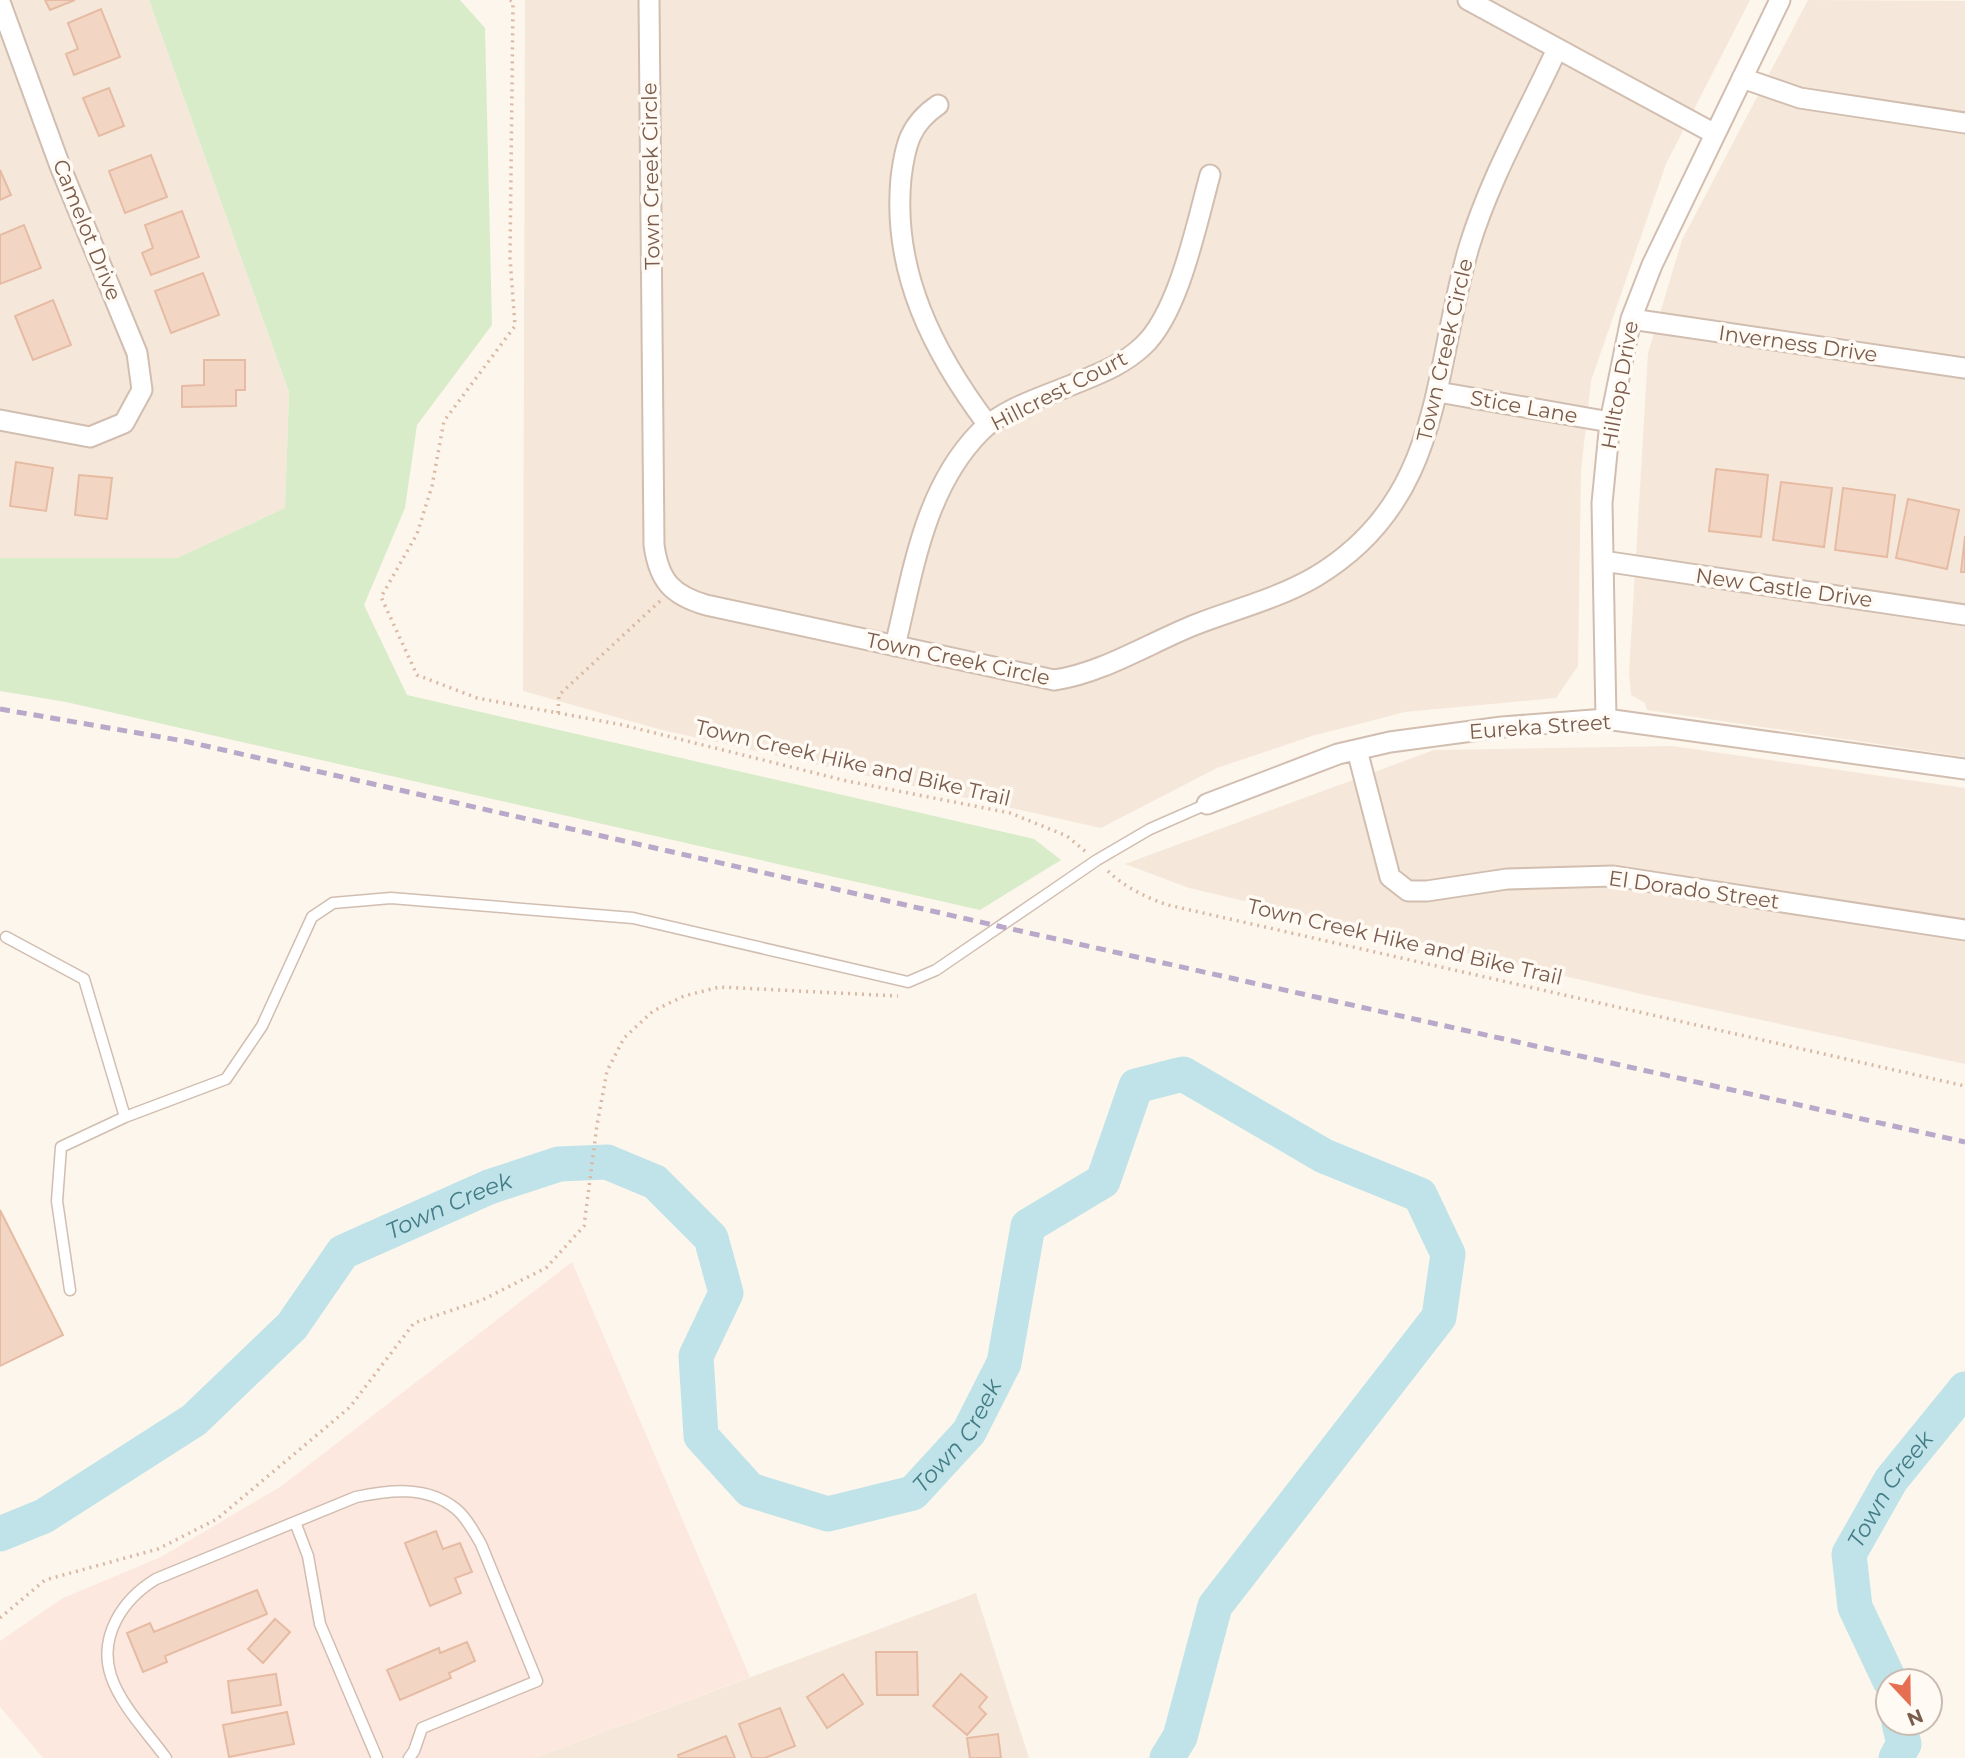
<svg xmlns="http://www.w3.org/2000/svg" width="1965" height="1758" viewBox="0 0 1965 1758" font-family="Montserrat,sans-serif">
<rect width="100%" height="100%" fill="#fdf6ec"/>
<path fill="#f5e8da" d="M 0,0 L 149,0 L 289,392 L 285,508 L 177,558 L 0,558 Z
M 525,0 L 1750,0 L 1666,164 L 1591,381 L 1581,471 L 1578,666 L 1556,698 L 1405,712 L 1312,736 L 1217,768 L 1101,828 L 662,730 L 523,691 Z
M 1808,0 L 1965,1 L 1965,757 L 1647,710 L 1645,703 L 1631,695 L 1629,672 L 1648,353 L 1682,240 Z
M 1672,746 L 1965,788 L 1965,1064 L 1650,996 L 1189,888 L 1125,864 L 1434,750 Z
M 976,1593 L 1029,1758 L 534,1758 Z"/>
<path fill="#fde8e0" d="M 572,1262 L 750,1677 L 534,1758 L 43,1758 L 0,1707 L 0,1641 L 63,1598 L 161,1557 L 280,1487 Z"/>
<path fill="#d8ecc9" d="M 149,0 L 460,0 L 485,28 L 492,325 L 417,425 L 405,508 L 364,605 L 407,695 L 1034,839 L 1061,860 L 980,910 L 66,702 L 0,691 L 0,558 L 177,558 L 285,508 L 289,392 Z"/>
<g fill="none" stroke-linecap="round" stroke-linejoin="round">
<g stroke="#bfe3e8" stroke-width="35">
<path id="s1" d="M 0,1534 L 44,1516 L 194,1420 L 292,1326 L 343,1252 L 489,1187 L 559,1164 L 607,1162 L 655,1182 L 711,1238 L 726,1293 L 696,1356 L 701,1436 L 750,1490 L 828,1514 L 913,1493 L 969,1432 L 1004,1363 L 1028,1226 L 1103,1181 L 1136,1086 L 1183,1074 L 1324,1156 L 1420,1195 L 1448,1254 L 1439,1317 L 1215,1606 L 1180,1737 L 1167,1758"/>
<path id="s2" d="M 1890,1681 L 1855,1607 L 1849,1554 L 1891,1480 L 1965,1389"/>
<path d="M 1896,1758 L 1904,1744 L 1899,1723"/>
</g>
</g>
<path fill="#f3d5c3" stroke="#e6bba3" stroke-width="2" d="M 45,0 L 75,0 L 50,10 Z
M 101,9 L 120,57 L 74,75 L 66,54 L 78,49 L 68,23 Z
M 109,88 L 124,126 L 99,136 L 83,98 Z
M 151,155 L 167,197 L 125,213 L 109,171 Z
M 0,170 L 11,195 L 0,200 Z
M 182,211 L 199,257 L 151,275 L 142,253 L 153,248 L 145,225 Z
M 24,225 L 41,268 L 0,284 L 0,235 Z
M 203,273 L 219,315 L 171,333 L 155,291 Z
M 53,300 L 71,345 L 33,360 L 15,316 Z
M 204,360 L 245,360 L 245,390 L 236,390 L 236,406 L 182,407 L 182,386 L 204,385 Z
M 16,462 L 53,468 L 46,511 L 10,506 Z
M 1716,469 L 1768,475 L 1761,537 L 1709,531 Z
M 79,475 L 112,478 L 107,519 L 75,515 Z
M 1781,482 L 1832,488 L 1824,547 L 1773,540 Z
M 1843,488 L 1895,495 L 1887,557 L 1835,550 Z
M 1908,499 L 1959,510 L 1947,569 L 1896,558 Z
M 1965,536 L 1965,572 L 1961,572 Z
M 0,1210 L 63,1335 L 0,1366 Z
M 436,1531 L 443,1549 L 460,1543 L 472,1572 L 455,1578 L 461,1593 L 430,1606 L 405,1543 Z
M 257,1590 L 267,1614 L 165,1656 L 167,1662 L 143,1672 L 127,1633 L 150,1623 L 154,1632 Z
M 275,1619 L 290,1632 L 263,1663 L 248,1649 Z
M 467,1642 L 475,1661 L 449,1673 L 451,1678 L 400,1700 L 387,1670 L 439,1648 L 440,1653 Z
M 876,1652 L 917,1652 L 918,1695 L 877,1695 Z
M 276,1674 L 281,1705 L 232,1713 L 228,1681 Z
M 843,1674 L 863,1704 L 827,1728 L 807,1697 Z
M 961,1674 L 987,1697 L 979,1707 L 986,1714 L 967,1735 L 933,1706 Z
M 780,1708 L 795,1746 L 765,1758 L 752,1758 L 739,1724 Z
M 287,1712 L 294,1744 L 229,1757 L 223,1725 Z
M 998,1734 L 1001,1758 L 970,1758 L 967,1738 Z
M 726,1736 L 735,1758 L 679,1758 L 678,1755 Z"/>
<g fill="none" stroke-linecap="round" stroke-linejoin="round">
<defs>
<path id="lane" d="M 6,937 L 84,979 L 125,1117
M 70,1290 L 57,1201 L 61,1147 L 125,1117 L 226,1079 L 262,1026 L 312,917 L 333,903 L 391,898 L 633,918 L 908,982 L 936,970 L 1097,860 L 1150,829 L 1207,804
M 295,1522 L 308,1556 L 320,1624 L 377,1758
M 166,1758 C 148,1733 121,1706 111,1676 C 98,1636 123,1599 156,1579 L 356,1497 C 389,1490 427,1485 456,1509 C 466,1517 474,1532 481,1544 L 537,1681 L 422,1728 L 414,1751 L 409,1758"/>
<path id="street" d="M 649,0 L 654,545 C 659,581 672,595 706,605 L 1054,680 C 1101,674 1153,641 1197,624 C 1236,609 1279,598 1315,577 C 1444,500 1432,373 1469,247 C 1490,178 1527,114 1557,49
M 1468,0 L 1715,134
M 0,2 L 60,166 L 137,353 L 142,390 L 124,423 L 90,437 L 0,420
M 1742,78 L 1800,98 L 1965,123
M 938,105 C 910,124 905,145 901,178 C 892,272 933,352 988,425
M 1631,319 L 1965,368
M 1438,392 L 1610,422
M 1603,561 L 1965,615
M 895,646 C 913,572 924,489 980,432 C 1004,408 1043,397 1074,384 C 1098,374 1123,365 1143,346 C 1179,313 1197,222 1210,175
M 1606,719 L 1602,503 L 1610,422 L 1631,319 L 1652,265 L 1780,0
M 1357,750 L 1390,877 L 1408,891 L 1427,891 L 1507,879 L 1613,876 L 1965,930
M 1207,804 L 1338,754 L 1390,742 L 1502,727 L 1606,719 L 1965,769"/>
</defs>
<use href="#lane" stroke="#d1beb0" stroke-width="13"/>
<use href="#street" stroke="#d1beb0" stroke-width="23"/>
<path stroke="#d9b8a5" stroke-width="3.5" stroke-dasharray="2 5" stroke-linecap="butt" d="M 510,0 L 513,2 L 510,258 L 515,326 L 444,421 L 432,486 L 417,534 L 381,597 L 417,675 L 477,698 L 623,725 L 847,781 L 1010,813 L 1067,836 L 1086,852
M 558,713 L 559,695 L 660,601
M 1108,871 C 1124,887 1147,898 1168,905 L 1965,1086
M 0,1618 L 45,1580 L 158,1549 L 217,1519 L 350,1407 L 414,1323 L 482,1300 L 546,1268 L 584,1226 L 597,1125 L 607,1071 L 624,1038 L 653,1011 L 684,996 L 719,987 L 898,996"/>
<use href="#lane" stroke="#fff" stroke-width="10"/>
<use href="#street" stroke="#fff" stroke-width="19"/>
<path stroke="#b9a8c9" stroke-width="5" stroke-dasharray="10 7" stroke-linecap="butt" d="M 0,709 L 184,741 L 998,926 L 1965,1142"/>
</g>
<g text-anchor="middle" stroke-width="7" stroke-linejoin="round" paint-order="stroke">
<g font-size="21" fill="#7a5c4d" stroke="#fffaf3">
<text transform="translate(651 176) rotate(-91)" y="7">Town Creek Circle</text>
<text transform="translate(87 230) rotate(68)" y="7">Camelot Drive</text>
<text transform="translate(1798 344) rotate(8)" y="7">Inverness Drive</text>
<text transform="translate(1445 350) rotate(-77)" y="7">Town Creek Circle</text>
<text transform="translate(1620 385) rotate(-80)" y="7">Hilltop Drive</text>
<text transform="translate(1059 391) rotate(-27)" y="7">Hillcrest Court</text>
<text transform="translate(1524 407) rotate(10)" y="7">Stice Lane</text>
<text transform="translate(1784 588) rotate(8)" y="7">New Castle Drive</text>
<text transform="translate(958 659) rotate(12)" y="7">Town Creek Circle</text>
<text transform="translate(1540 727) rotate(-4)" y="7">Eureka Street</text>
<text transform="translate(853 763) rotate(13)" y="7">Town Creek Hike and Bike Trail</text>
<text transform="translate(1694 890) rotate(8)" y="7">El Dorado Street</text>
<text transform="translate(1405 942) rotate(13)" y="7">Town Creek Hike and Bike Trail</text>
</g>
<g font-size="23" font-style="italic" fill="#437c86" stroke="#fffaf3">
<text dy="8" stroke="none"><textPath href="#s1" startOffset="567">Town Creek</textPath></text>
<text dy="8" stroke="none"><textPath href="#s1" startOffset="1386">Town Creek</textPath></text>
<text dy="8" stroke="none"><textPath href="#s2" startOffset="212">Town Creek</textPath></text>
</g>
</g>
<g transform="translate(1909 1702) rotate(158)"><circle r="33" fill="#fffaf3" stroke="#cabbb1" stroke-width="2"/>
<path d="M0-5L12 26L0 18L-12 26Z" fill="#e76f51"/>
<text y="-10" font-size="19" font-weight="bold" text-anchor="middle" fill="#7a5c4d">N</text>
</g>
</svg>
